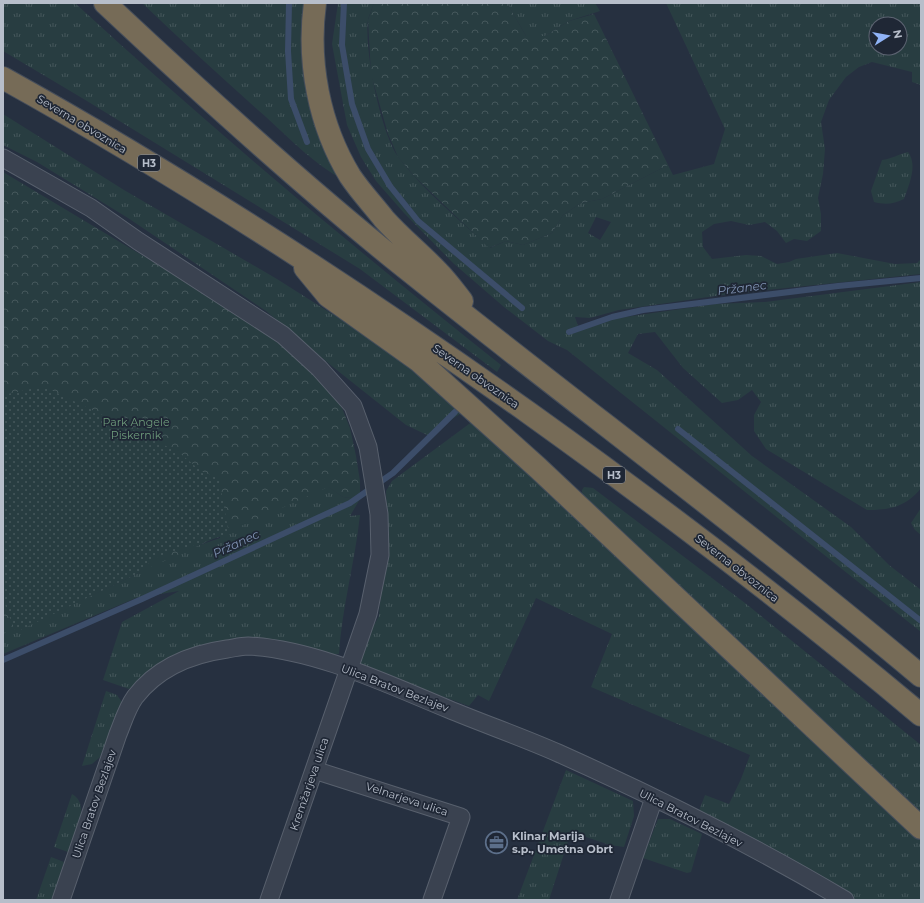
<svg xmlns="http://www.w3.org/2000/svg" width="924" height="903" viewBox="0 0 924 903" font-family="Montserrat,sans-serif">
<defs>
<pattern id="grass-tufts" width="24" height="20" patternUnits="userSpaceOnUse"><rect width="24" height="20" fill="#283d41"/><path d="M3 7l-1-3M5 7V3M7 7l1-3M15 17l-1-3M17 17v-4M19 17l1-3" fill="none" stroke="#45575b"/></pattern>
<pattern id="forest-crowns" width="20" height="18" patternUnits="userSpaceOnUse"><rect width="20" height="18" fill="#283d41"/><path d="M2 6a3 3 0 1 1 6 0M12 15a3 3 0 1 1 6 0" fill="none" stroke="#45575b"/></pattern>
<pattern id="garden-dots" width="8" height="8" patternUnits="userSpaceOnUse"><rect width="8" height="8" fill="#283d41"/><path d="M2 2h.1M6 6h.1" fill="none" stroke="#45575b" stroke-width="1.8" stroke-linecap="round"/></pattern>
</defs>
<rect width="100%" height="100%" fill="#263040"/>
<path fill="url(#grass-tufts)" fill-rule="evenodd" d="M 3,3 L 75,3 C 212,129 355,249 501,365 L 497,372 L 360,269 L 87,101 L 3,51 Z
M 142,3 L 307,3 L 344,180 C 315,165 290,139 266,117 C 224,80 183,42 142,3 Z
M 338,3 L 374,3 C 372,9 369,15 368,20 C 364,50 381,135 399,158 C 423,190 460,220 490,248 L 506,241 L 523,245 L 552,233 L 563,215 L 581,203 L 602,199 L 668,165 L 673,175 L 714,164 L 725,129 L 666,3 L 921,3 L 921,85 L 912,82 L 912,72 L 872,62 L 859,67 L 846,77 L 829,100 L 821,122 L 825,149 L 823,174 L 818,198 L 821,214 L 821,231 L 807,241 L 794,239 L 786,243 L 777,231 L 765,222 L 749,225 L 731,221 L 714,224 L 702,232 L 703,247 L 712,259 L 746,255 L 761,256 L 777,264 L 789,262 L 796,259 L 837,253 L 895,264 L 917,263 L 921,259 L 921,274 L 729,294 L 619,310 L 590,318 L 575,317 L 579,329 L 605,320 L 715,304 L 765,302 L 921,282 L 921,488 C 906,507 890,510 867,510 L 766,449 L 754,431 L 754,415 L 761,402 L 752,390 L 738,400 L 722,403 L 683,368 L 655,332 L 638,334 L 628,353 L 657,370 L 752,456 L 851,527 L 889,565 L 921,590 L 921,632 L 567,350 L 548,341 L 504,307 L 453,263 L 404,213 L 376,181 L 361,157 L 347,125 L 332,44 ZM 876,24 L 900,24 L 900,48 L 876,48 ZM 596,217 L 611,222 L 600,240 L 588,233 Z
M 507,3 L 595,3 L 600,11 L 569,21 L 545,36 L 526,36 Z
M 3,114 L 124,190 L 277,279 L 392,352 L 463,412 L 427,435 L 406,425 L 333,367 L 266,311 L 128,218 L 37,162 L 3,145 Z
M 908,152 C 918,165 909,185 904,199 C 894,204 885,205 874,202 L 871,191 L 882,160 C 892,159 898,154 908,152 Z
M 473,421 L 855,776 L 921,841 L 921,900 L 851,900 L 770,847 L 697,816 L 705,795 L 729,804 L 741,779 L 750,755 L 591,687 L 612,634 L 536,598 L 489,701 L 478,695 L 469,706 L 358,666 L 363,645 L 379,616 L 387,519 L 386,491 L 392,481 Z
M 219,479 L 324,484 L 343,497 L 360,499 L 350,516 L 360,515 C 355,562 342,607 339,654 L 319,655 L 265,640 L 218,642 L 183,652 L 152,669 L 129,689 L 103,680 L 122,622 L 179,591 L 136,598 L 3,654 L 3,597 L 16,631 L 139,573 L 150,562 L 220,538 Z
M 584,487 L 593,488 L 745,603 L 921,745 L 921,814 L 582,495 L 582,490 Z
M 921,508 L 921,535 L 915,530 L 911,523 Z
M 106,691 L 117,695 L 122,702 L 100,757 L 92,764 L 82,766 Z
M 566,770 L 633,801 L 634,816 L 624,847 L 610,845 L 571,832 L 549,900 L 517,900 Z
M 72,794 C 92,805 74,836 68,852 L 54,847 Z
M 658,819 L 670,819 L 702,834 L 691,872 L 687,873 L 643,858 Z
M 51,857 L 64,862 L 52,900 L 36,900 Z"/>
<path fill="url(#forest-crowns)" d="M 374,3 L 507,3 L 526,36 L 545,36 L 569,21 L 594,14 L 668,165 L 602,199 L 581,203 L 563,215 L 552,233 L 523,245 L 506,241 L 489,248 L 414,176 L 398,157 L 388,134 L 371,74 L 368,20 Z
M 3,172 L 225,305 L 284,347 L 333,394 L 342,408 L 350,428 L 356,456 L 360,481 L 360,499 L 343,497 L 328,487 L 3,634 Z"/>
<path fill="url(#garden-dots)" d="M 35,388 L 47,388 L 170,448 L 182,455 L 201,471 L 219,479 L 229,534 L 159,556 L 150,562 L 139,573 L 16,632 L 7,611 L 3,597 L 3,395 Z"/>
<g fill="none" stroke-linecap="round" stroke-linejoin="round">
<path stroke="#3c4d69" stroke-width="6" d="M 289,3 L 288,51 L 291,99 L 307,142
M 344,3 L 342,45 L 352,104 L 368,149 L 390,186 L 418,221 L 522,308
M 569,332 L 612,317 L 643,310 L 838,286 L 921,278
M 678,429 L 921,621
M 3,660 L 142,599 L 350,503 L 393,473 L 455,412"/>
<defs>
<path id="street" d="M 3,158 L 91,208 L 138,241 L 283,335 L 319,368 L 353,406 L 368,447 L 379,514 L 380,555 L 368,614 L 269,900
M 314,770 L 461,817 L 432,900
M 61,900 L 118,734 C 123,722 127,708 135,697 C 158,667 191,654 227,649 C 234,648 241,646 248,646 C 314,649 387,684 448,709 C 484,724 522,737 558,753 C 656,797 753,845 845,900
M 619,900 L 654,798"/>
<path id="highway" d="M 105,3 C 203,95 303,186 408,270 C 578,406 754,536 921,676
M 315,3 C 307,62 319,125 350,176 C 360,191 373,205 384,219 C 401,238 421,254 438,272 C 447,281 454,291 462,301
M 3,78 C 185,179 360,293 529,413 C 663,509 795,609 921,715
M 305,268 L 328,296 L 419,361 L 538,468 L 921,828"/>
</defs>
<use href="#street" stroke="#58606d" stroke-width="19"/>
<use href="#highway" stroke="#454d5a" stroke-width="24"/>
<use href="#street" stroke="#3a4250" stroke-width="17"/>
<use href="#highway" stroke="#766b57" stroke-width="22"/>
</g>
<defs>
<symbol id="office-ring" viewBox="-11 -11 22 22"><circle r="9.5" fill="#1f2735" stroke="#5c6f8a" stroke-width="1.5"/><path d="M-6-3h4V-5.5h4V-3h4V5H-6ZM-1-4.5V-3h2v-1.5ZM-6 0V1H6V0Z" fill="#5c6f8a"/></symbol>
</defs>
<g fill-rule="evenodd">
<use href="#office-ring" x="484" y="830" width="25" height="25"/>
</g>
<g text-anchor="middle" stroke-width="3.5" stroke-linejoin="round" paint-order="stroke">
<g fill="#1f2735" stroke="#89919d" stroke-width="1">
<rect x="138" y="155" width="22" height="16" rx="3"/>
<rect x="603" y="467" width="22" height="16" rx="3"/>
</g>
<g font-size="10" font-weight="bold" fill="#b7beca">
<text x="149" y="167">H3</text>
<text x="614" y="479">H3</text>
</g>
<g font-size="11" fill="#b7beca" stroke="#1f2735">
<text transform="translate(82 124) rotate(31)" y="4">Severna obvoznica</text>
<text transform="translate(476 376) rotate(35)" y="4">Severna obvoznica</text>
<text transform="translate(737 568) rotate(38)" y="4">Severna obvoznica</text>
<text transform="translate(395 688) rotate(21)" y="4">Ulica Bratov Bezlajev</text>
<text transform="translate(309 784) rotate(-71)" y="4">Kremžarjeva ulica</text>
<text transform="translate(407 799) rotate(18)" y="4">Velnarjeva ulica</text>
<text transform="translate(94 804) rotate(-71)" y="4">Ulica Bratov Bezlajev</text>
<text transform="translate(691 818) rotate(27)" y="4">Ulica Bratov Bezlajev</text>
</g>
<g font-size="11" fill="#6e9b7b" stroke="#1f2735">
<text x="136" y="426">Park Angele<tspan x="136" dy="13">Piskernik</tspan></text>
</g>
<g font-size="11" font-weight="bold" fill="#b7beca" stroke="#1f2735" text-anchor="start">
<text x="512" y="840">Klinar Marija<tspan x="512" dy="13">s.p., Umetna Obrt</tspan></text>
</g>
<g font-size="12" font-style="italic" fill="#7f92b2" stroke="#1f2735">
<text transform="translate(742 288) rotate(-7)" y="4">Pržanec</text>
<text transform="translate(236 544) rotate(-25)" y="4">Pržanec</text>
</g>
</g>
<rect width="924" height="903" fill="none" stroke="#b7beca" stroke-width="8"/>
<g transform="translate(888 36) rotate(79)"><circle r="19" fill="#1f2735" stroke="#5c6371"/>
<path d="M0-3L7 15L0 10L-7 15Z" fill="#90b3f6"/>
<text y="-6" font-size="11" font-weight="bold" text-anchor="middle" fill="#b7beca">N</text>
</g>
</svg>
